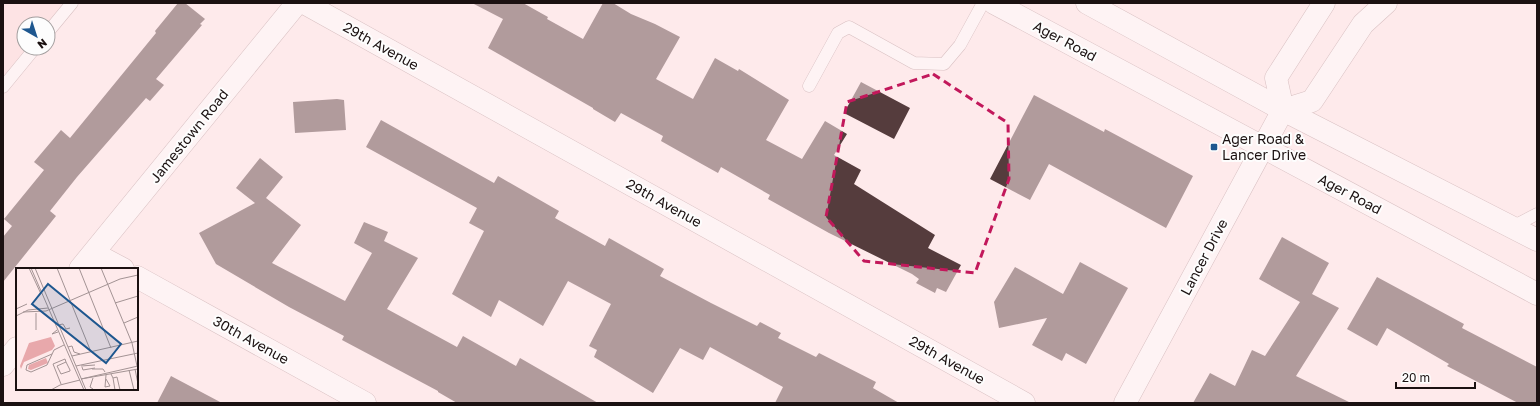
<svg xmlns="http://www.w3.org/2000/svg" width="1540" height="406" viewBox="0 0 1540 406" font-family="'Golos Text',sans-serif">
<rect width="100%" height="100%" fill="#feeaeb"/>
<path fill="#fcdcdc" d="M 3,3 L 65,3 L 48,24 L 24,24 L 24,48 L 29,48 L 3,80 Z"/>
<path fill="#553c3d" d="M 178,3 L 185,3 L 205,19 L 200,24 L 202,25 L 156,79 L 164,85 L 150,101 L 146,98 L 77,177 L 50,211 L 56,216 L 3,282 L 3,237 L 12,226 L 4,219 L 44,170 L 34,162 L 61,130 L 70,138 L 156,33 L 155,31 Z
M 472,3 L 523,3 L 548,17 L 547,19 L 583,39 L 603,3 L 613,3 L 631,14 L 655,24 L 680,37 L 656,79 L 693,99 L 715,58 L 738,71 L 739,69 L 789,100 L 766,140 L 802,159 L 825,121 L 847,134 L 834,155 L 861,170 L 854,184 L 935,235 L 928,248 L 961,265 L 946,292 L 937,288 L 935,293 L 916,283 L 919,279 L 912,274 L 829,233 L 768,199 L 770,195 L 721,167 L 718,173 L 700,163 L 661,141 L 663,136 L 621,113 L 615,122 L 593,109 L 593,108 L 488,48 L 503,19 Z
M 861,82 L 910,108 L 894,139 L 844,113 Z
M 1034,95 L 1104,132 L 1105,129 L 1193,176 L 1166,228 L 1049,164 L 1030,200 L 990,179 Z
M 337,99 L 344,100 L 346,130 L 295,133 L 293,102 Z
M 381,120 L 494,183 L 498,176 L 559,211 L 555,218 L 605,246 L 609,238 L 664,269 L 660,276 L 711,303 L 757,326 L 760,322 L 781,333 L 778,338 L 816,357 L 819,353 L 876,382 L 873,388 L 899,403 L 775,403 L 783,387 L 710,347 L 703,360 L 680,348 L 653,393 L 594,357 L 597,350 L 589,346 L 611,304 L 568,281 L 543,326 L 499,300 L 491,317 L 452,294 L 484,231 L 469,223 L 477,208 L 366,147 Z
M 260,158 L 283,177 L 266,198 L 301,225 L 272,263 L 345,301 L 372,253 L 354,243 L 364,222 L 388,232 L 384,241 L 418,258 L 387,309 L 457,347 L 463,336 L 516,366 L 520,358 L 598,403 L 457,403 L 438,392 L 438,391 L 342,340 L 344,336 L 289,307 L 216,264 L 199,233 L 255,203 L 236,188 Z
M 1282,237 L 1329,263 L 1312,294 L 1339,308 L 1296,376 L 1351,403 L 1193,403 L 1210,373 L 1235,386 L 1252,350 L 1265,356 L 1300,302 L 1259,279 Z
M 1080,262 L 1128,288 L 1086,364 L 1066,353 L 1062,361 L 1032,345 L 1047,318 L 999,328 L 994,302 L 1015,267 L 1063,294 Z
M 1377,277 L 1464,324 L 1462,328 L 1537,367 L 1537,403 L 1518,403 L 1447,366 L 1449,364 L 1387,328 L 1377,346 L 1347,329 Z
M 171,376 L 222,403 L 157,403 Z"/>
<g fill="none" stroke-linecap="round" stroke-linejoin="round">
<defs>
<path id="lane" d="M 48,32 L 72,3
M 809,86 L 838,33 L 849,27 L 914,63 L 944,64 L 960,45 L 983,3
M 3,87 L 35,48
M 1512,227 L 1537,214"/>
<path id="street" d="M 304,3 L 1024,403
M 1283,110 L 1312,101 L 1363,24 L 1386,3
M 1283,110 L 1276,78 L 1324,3
M 93,253 L 123,269
M 80,269 L 297,3
M 137,277 L 365,403
M 3,365 L 17,348
M 1125,403 L 1283,110"/>
<path id="secondary" d="M 994,3 L 1537,294
M 1087,3 L 1283,110 L 1537,240"/>
</defs>
<use href="#lane" stroke="#ad9091" stroke-width="13"/>
<use href="#street" stroke="#ad9091" stroke-width="23"/>
<use href="#secondary" stroke="#ad9091" stroke-width="23"/>
<use href="#lane" stroke="#fff" stroke-width="12"/>
<use href="#street" stroke="#fff" stroke-width="22"/>
<use href="#secondary" stroke="#fff" stroke-width="22"/>
</g>
<path d="M0 0H1540V406H0ZM 933,74 L 1008,123 L 1009,179 L 975,273 L 864,261 L 826,217 L 847,102 Z" fill="#feeaeb" fill-opacity=".55" fill-rule="evenodd"/>
<path fill="none" stroke="#c2185b" stroke-width="3" stroke-dasharray="8 5" stroke-linejoin="round" d="M 933,74 L 1008,123 L 1009,179 L 975,273 L 864,261 L 826,217 L 847,102 Z"/>
<rect fill="#1e578f" stroke="#fdfdfd" stroke-width="1.5" x="1210" y="143" width="8" height="8" rx="2"/>
<g text-anchor="middle" stroke-width="4" stroke-linejoin="round" paint-order="stroke">
<g font-size="14" fill="#1b1111" stroke="#fdfdfd">
<text transform="translate(1065 41) rotate(28)" y="5">Ager Road</text>
<text transform="translate(381 46) rotate(29)" y="5">29th Avenue</text>
<text transform="translate(189 136) rotate(-51)" y="5">Jamestown Road</text>
<text transform="translate(1350 194) rotate(28)" y="5">Ager Road</text>
<text transform="translate(664 203) rotate(29)" y="5">29th Avenue</text>
<text transform="translate(1204 257) rotate(-62)" y="5">Lancer Drive</text>
<text transform="translate(251 340) rotate(29)" y="5">30th Avenue</text>
<text transform="translate(947 360) rotate(29)" y="5">29th Avenue</text>
</g>
<g font-size="14" fill="#1b1111" stroke="#fdfdfd" text-anchor="start">
<text x="1222" y="144">Ager Road &amp;<tspan x="1222" dy="16">Lancer Drive</tspan></text>
</g>
</g>
<g transform="translate(16 268)">
<rect width="122" height="122" fill="#feeaeb"/>
<path d="M 35,69 L 39,78 L 36,82 L 8,94 L 5,101 L 4,98 L 13,75 ZM 30,90 L 32,95 L 15,102 L 12,101 L 13,97 Z" fill="#e8a8ab"/>
<path fill="none" stroke="#a39394" stroke-width="1" d="M 13,0 L 25,26M 15,0 L 68,122M 19,0 L 70,122M 41,0 L 75,84M 63,0 L 95,80M 85,0 L 116,75 L 121,98M 99,35 L 122,28M 0,41 L 11,36M 7,44 L 30,43 L 104,11 L 122,7M 0,48 L 12,42 L 32,40M 108,55 L 122,49M 42,57 L 47,56 L 50,61 L 54,60M 20,62 L 20,45M 41,62 L 36,66 L 42,64M 52,79 L 56,78 L 58,84 L 64,86M 36,86 L 11,97 L 10,102 L 15,104 L 31,97 L 38,82 L 48,77M 56,88 L 122,73M 60,98 L 122,85M 65,98 L 79,97M 66,99 L 67,102 L 79,100M 76,101 L 87,101 L 89,104M 119,101 L 122,116M 113,102 L 118,122M 95,106 L 97,110 L 101,109 L 104,122M 90,107 L 89,119 L 94,118 L 90,111M 97,110 L 99,122M 65,111 L 122,101M 65,111 L 122,98M 45,116 L 37,96 L 49,91 L 50,94 L 54,102 L 54,103 L 45,106 L 41,98 L 50,94M 77,121 L 74,119 L 77,110M 35,122 L 44,117 L 64,112"/>
<path fill="#1e578f" fill-opacity="0.15" stroke="#1e578f" stroke-width="2" d="M 32,16 L 105,76 L 90,95 L 16,36 Z"/>
<rect width="122" height="122" fill="none" stroke="#1b1111" stroke-width="2"/>
</g>
<rect width="1540" height="406" fill="none" stroke="#1b1111" stroke-width="8"/>
<g transform="translate(36 36) rotate(141)"><circle r="19" fill="#fdfdfd" stroke="#a39f9f"/>
<path d="M0-3L7 15L0 10L-7 15Z" fill="#1e578f"/>
<text y="-6" font-size="11" font-weight="bold" text-anchor="middle" fill="#1b1111">N</text>
</g>
<path d="M1396 382v6h79v-6" fill="none" stroke="#1b1111" stroke-width="2"/>
<text x="1402" y="382" font-size="12" fill="#1b1111" stroke="#fdfdfd" stroke-width="3" paint-order="stroke">20 m</text>
</svg>
